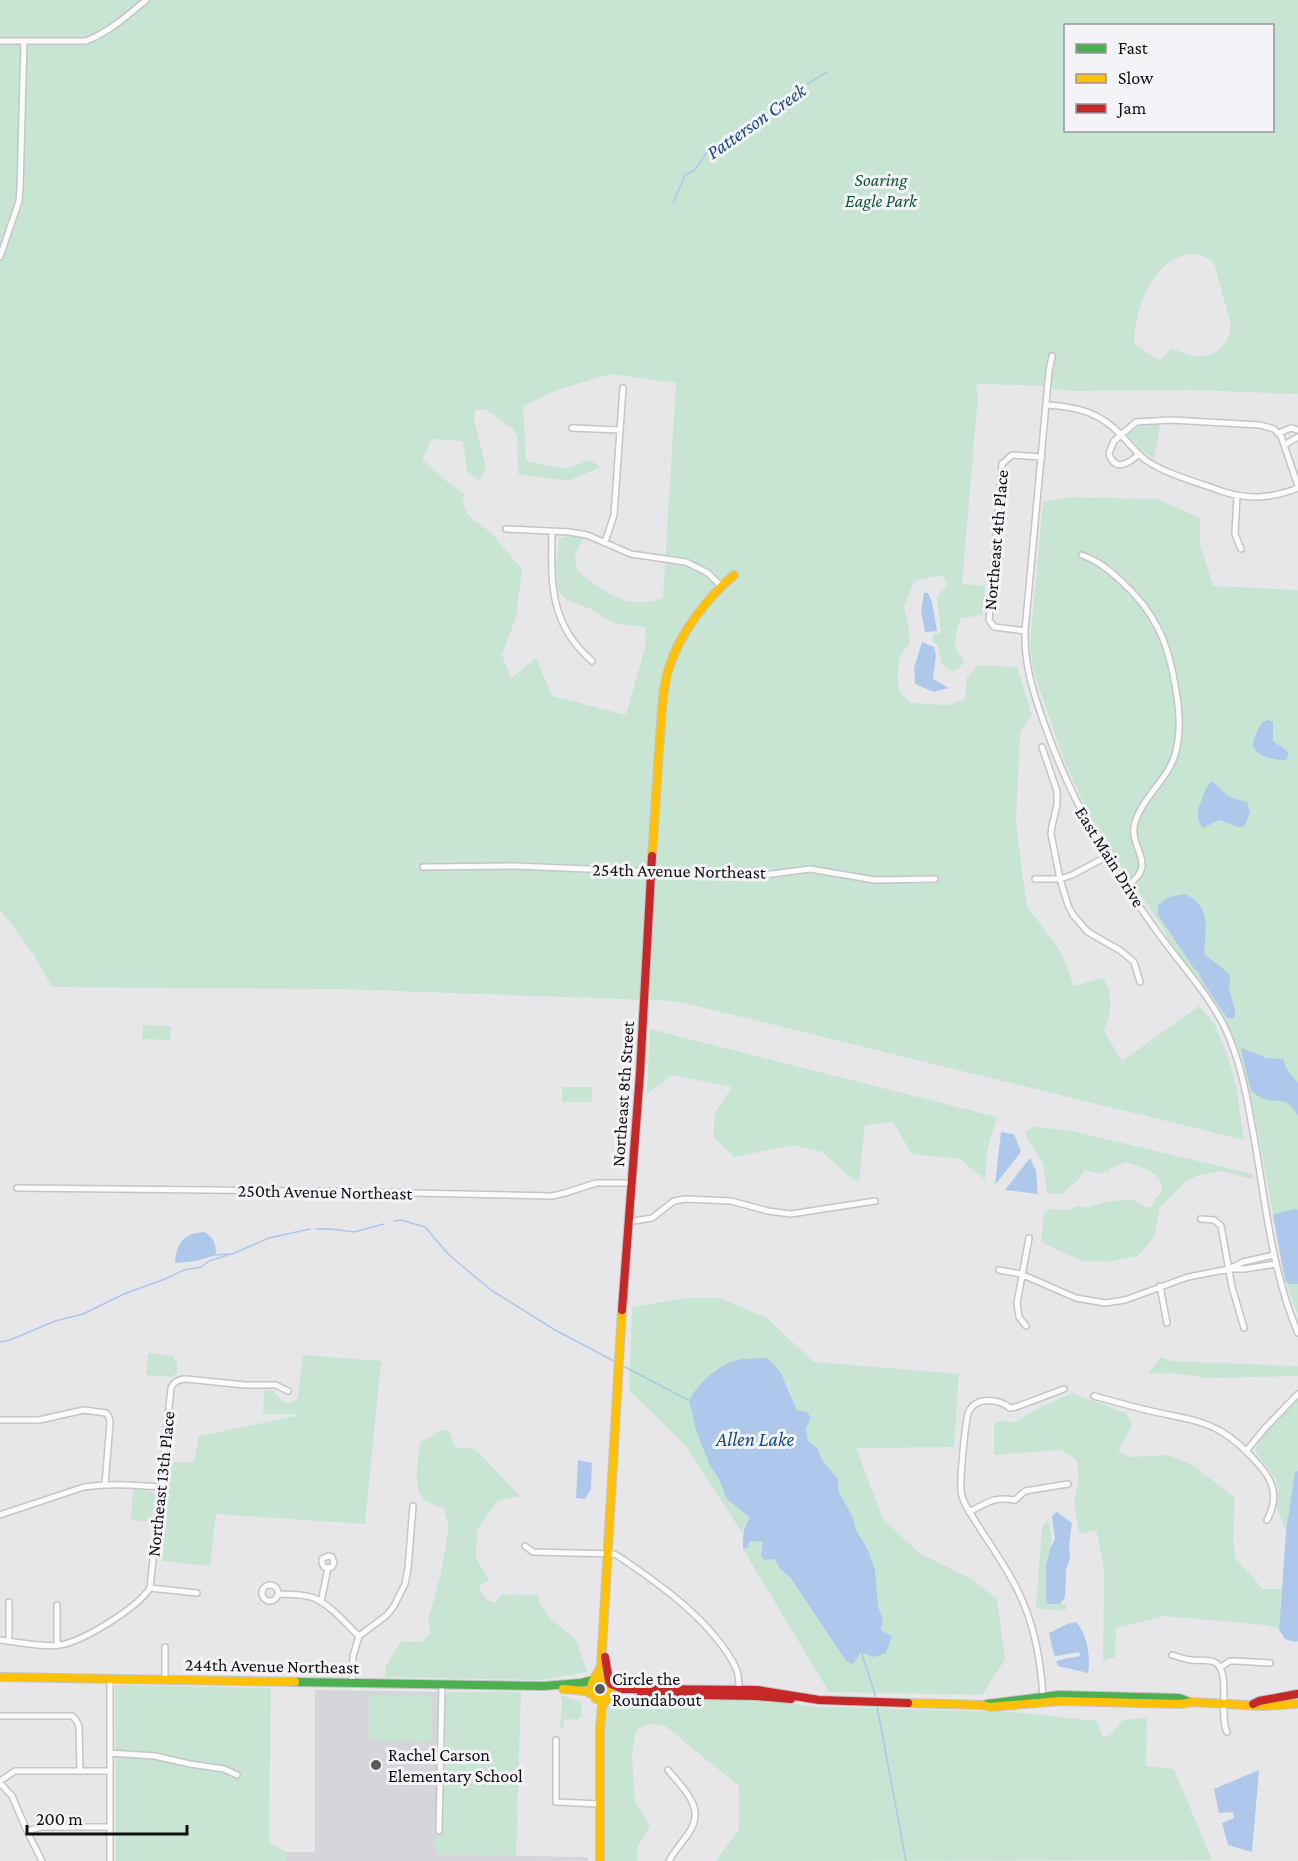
<svg xmlns="http://www.w3.org/2000/svg" width="1298" height="1861" viewBox="0 0 1298 1861" font-family="'Crimson Pro',serif">
<rect width="100%" height="100%" fill="#e7e7ea"/>
<path fill="#d5d5dc" d="M 315,1690 L 439,1692 L 436,1854 L 588,1857 L 588,1861 L 286,1861 L 286,1852 L 315,1852 Z"/>
<path fill="#c7e5d2" fill-rule="evenodd" d="M 0,0 L 1298,0 L 1298,394 L 1192,390 L 1073,391 L 1053,389 L 1052,386 L 976,384 L 978,396 L 962,584 L 985,586 L 983,615 L 961,618 L 956,633 L 955,648 L 965,662 L 954,672 L 942,664 L 938,646 L 932,641 L 933,635 L 941,632 L 937,597 L 948,584 L 942,575 L 914,581 L 904,607 L 908,623 L 910,643 L 900,656 L 897,675 L 900,693 L 911,703 L 948,705 L 965,699 L 967,677 L 978,665 L 1017,667 L 1032,715 L 1020,733 L 1016,822 L 1022,872 L 1027,906 L 1061,952 L 1074,986 L 1103,978 C 1115,997 1111,1012 1104,1031 L 1122,1061 L 1199,1006 L 1214,1023 L 1228,1057 L 1236,1086 L 1244,1140 L 676,1001 L 337,989 L 52,987 L 34,955 L 0,909 ZM 1066,26 L 1272,26 L 1272,130 L 1066,130 ZM 1187,254 C 1198,254 1206,255 1214,264 L 1231,325 C 1230,344 1214,359 1194,356 C 1186,355 1179,350 1171,349 L 1160,361 L 1134,344 C 1135,309 1150,264 1187,254 ZM 611,374 L 676,383 L 663,598 C 624,611 607,592 577,571 L 575,554 L 584,538 L 567,536 L 559,539 L 556,568 L 558,592 L 567,600 L 593,610 L 613,623 L 646,627 L 645,647 L 626,715 L 552,696 L 536,658 L 511,678 L 502,655 L 516,617 L 522,569 L 491,533 L 468,515 L 462,500 L 466,495 L 445,480 L 422,459 L 432,439 L 463,441 L 467,471 L 479,481 L 486,467 L 474,420 L 475,410 L 485,409 L 514,430 L 517,436 L 518,474 L 568,481 L 600,467 L 590,460 L 565,469 L 526,461 L 523,406 L 560,389 Z
M 1146,425 L 1160,425 L 1154,459 L 1140,449 L 1128,436 C 1130,427 1139,427 1146,425 Z
M 1069,497 L 1157,499 L 1200,518 L 1200,544 L 1213,586 L 1298,590 L 1298,1316 L 1285,1280 L 1256,1122 L 1242,1077 L 1216,1010 L 1169,943 L 1164,929 L 1109,850 L 1087,811 L 1064,760 L 1034,673 L 1030,646 L 1043,502 Z
M 143,1025 L 171,1026 L 170,1040 L 142,1039 Z
M 650,1029 L 997,1117 L 987,1150 L 985,1180 L 960,1159 L 912,1154 L 893,1122 L 865,1125 L 859,1181 L 853,1180 L 822,1152 L 793,1145 L 734,1157 L 713,1136 L 715,1112 L 732,1087 L 672,1075 L 647,1094 Z
M 562,1087 L 592,1087 L 592,1102 L 562,1102 Z
M 1033,1127 L 1068,1130 L 1252,1174 L 1253,1179 L 1220,1171 L 1196,1176 L 1184,1183 L 1160,1207 L 1154,1237 L 1138,1256 L 1106,1262 L 1081,1261 L 1041,1242 L 1044,1213 L 1048,1209 L 1067,1210 L 1079,1206 L 1086,1208 L 1109,1201 L 1130,1200 L 1133,1200 L 1147,1208 L 1152,1207 L 1155,1199 L 1162,1192 L 1160,1179 C 1150,1170 1139,1166 1126,1162 L 1109,1169 L 1109,1172 L 1097,1173 L 1085,1170 L 1075,1183 L 1061,1194 L 1047,1193 L 1043,1164 L 1024,1132 Z
M 687,1298 L 719,1298 L 767,1318 L 814,1362 L 959,1374 L 954,1447 L 856,1448 L 883,1519 L 920,1554 L 970,1578 L 997,1599 L 1005,1660 L 982,1695 L 829,1692 L 743,1549 L 748,1548 L 750,1541 L 763,1542 L 761,1555 L 774,1559 L 780,1569 L 790,1577 L 846,1661 L 861,1652 L 881,1630 L 883,1620 L 878,1606 L 875,1570 L 868,1550 L 856,1530 L 853,1517 L 839,1493 L 838,1479 L 822,1460 L 818,1449 L 808,1441 L 806,1428 L 807,1412 L 797,1410 L 788,1386 L 767,1357 L 734,1361 L 689,1400 L 710,1466 L 719,1479 L 727,1499 L 750,1518 L 745,1524 L 742,1533 L 686,1446 L 629,1390 L 632,1307 Z
M 148,1353 L 173,1356 L 177,1363 L 177,1373 L 171,1377 L 146,1375 Z
M 303,1355 L 381,1361 L 365,1524 L 216,1514 L 210,1566 L 162,1561 L 170,1462 L 194,1462 L 199,1436 L 296,1416 L 296,1414 L 263,1414 L 264,1390 L 274,1391 C 281,1401 286,1408 298,1398 Z
M 1161,1357 L 1172,1361 L 1298,1366 L 1298,1376 L 1209,1378 L 1177,1374 L 1148,1373 Z
M 1072,1393 L 1126,1413 L 1132,1425 L 1118,1452 L 1131,1457 L 1168,1455 L 1194,1466 L 1235,1498 L 1233,1537 L 1235,1558 L 1263,1589 L 1281,1589 L 1279,1629 L 1265,1625 L 1165,1616 L 1116,1628 L 1115,1657 L 1103,1661 L 1104,1569 L 1096,1530 L 1079,1534 L 1074,1501 L 1079,1480 L 1077,1460 L 1061,1450 L 994,1455 L 994,1424 L 1002,1420 C 1011,1423 1019,1423 1026,1414 Z
M 1298,1400 L 1298,1471 L 1295,1473 L 1286,1532 L 1277,1507 L 1278,1488 L 1275,1478 L 1255,1451 C 1259,1435 1286,1412 1298,1400 Z
M 446,1430 L 450,1433 L 455,1447 L 475,1449 L 520,1496 L 498,1501 L 477,1529 L 476,1558 L 489,1580 L 480,1585 L 479,1589 L 487,1600 L 496,1603 L 501,1594 L 538,1595 L 540,1604 L 550,1618 L 576,1640 L 587,1672 L 541,1680 L 385,1677 L 385,1667 L 401,1641 L 422,1642 L 431,1633 L 428,1619 L 440,1578 L 449,1526 L 443,1508 C 437,1506 430,1503 425,1500 C 411,1490 419,1458 420,1442 L 432,1437 L 438,1431 Z
M 133,1489 L 151,1491 L 155,1495 L 151,1522 L 131,1520 Z
M 1048,1520 L 1052,1539 L 1046,1565 L 1052,1605 L 1060,1604 L 1066,1605 L 1065,1611 L 1036,1608 L 1042,1528 Z
M 115,1685 L 271,1688 L 269,1842 L 286,1852 L 286,1861 L 116,1861 Z
M 439,1692 L 521,1692 L 516,1856 L 436,1854 Z
M 370,1695 L 432,1696 L 431,1742 L 369,1741 Z
M 561,1695 L 579,1701 L 582,1705 L 581,1716 L 578,1719 L 564,1720 L 563,1730 L 560,1728 L 562,1703 Z
M 627,1698 L 754,1700 L 819,1707 L 1013,1712 L 1097,1721 L 1103,1737 L 1109,1736 L 1123,1720 L 1147,1717 L 1146,1766 L 1174,1769 L 1212,1860 L 716,1861 L 739,1829 L 739,1786 L 665,1726 L 650,1724 L 636,1730 L 632,1755 L 635,1801 L 650,1826 L 637,1848 L 637,1861 L 604,1861 L 605,1718 L 607,1705 L 614,1699 Z"/>
<path fill="#adc8eb" d="M 924,593 L 928,593 L 932,602 L 937,631 L 925,632 L 921,611 Z
M 922,642 L 934,647 L 936,655 L 933,679 L 949,688 L 934,692 L 915,684 L 914,668 Z
M 1268,720 L 1273,722 L 1273,741 L 1287,751 L 1289,754 L 1286,760 C 1278,761 1253,756 1253,745 C 1253,737 1259,728 1262,722 Z
M 1212,781 C 1228,795 1224,797 1247,802 L 1250,813 L 1244,827 L 1238,827 L 1219,820 L 1203,828 C 1195,818 1197,810 1202,799 C 1205,792 1206,786 1212,781 Z
M 1185,894 C 1213,908 1205,929 1204,954 L 1227,972 L 1230,977 L 1229,989 L 1235,1010 L 1235,1016 L 1232,1019 L 1227,1018 L 1201,979 L 1199,973 L 1193,967 L 1158,915 L 1158,905 L 1169,897 Z
M 1242,1048 L 1266,1058 L 1283,1059 L 1286,1068 L 1298,1083 L 1298,1116 C 1287,1096 1281,1103 1264,1099 C 1260,1098 1255,1093 1251,1091 L 1241,1050 Z
M 1001,1132 L 1014,1134 L 1021,1152 L 995,1185 Z
M 1030,1158 L 1036,1171 L 1038,1194 L 1005,1190 Z
M 1296,1209 L 1298,1210 L 1298,1284 L 1289,1284 L 1285,1280 L 1273,1215 L 1284,1211 Z
M 204,1232 C 214,1237 216,1244 216,1255 L 196,1261 L 175,1263 C 177,1242 183,1234 204,1232 Z
M 767,1357 L 781,1373 L 797,1410 L 807,1412 L 811,1418 L 806,1428 L 808,1441 L 818,1449 L 822,1460 L 838,1479 L 839,1493 L 853,1517 L 856,1530 L 868,1550 L 875,1570 L 878,1606 L 883,1620 L 881,1630 L 892,1636 L 886,1653 L 874,1657 L 861,1652 L 853,1664 L 846,1661 L 790,1577 L 780,1569 L 774,1559 L 764,1560 L 761,1555 L 763,1542 L 750,1541 L 748,1548 L 743,1549 C 743,1537 742,1528 750,1518 L 727,1499 L 719,1479 L 710,1466 L 696,1430 L 689,1400 C 698,1384 715,1368 733,1361 C 742,1358 757,1359 767,1357 Z
M 578,1460 L 592,1463 L 591,1489 L 585,1499 L 576,1498 Z
M 1298,1471 L 1298,1641 L 1295,1642 L 1285,1639 L 1279,1629 L 1286,1532 L 1295,1472 Z
M 1057,1512 L 1072,1523 L 1069,1545 L 1070,1559 L 1066,1570 L 1065,1597 L 1060,1604 L 1048,1604 L 1046,1600 L 1046,1565 L 1050,1549 L 1055,1539 L 1052,1516 Z
M 1076,1622 C 1087,1633 1091,1658 1088,1673 L 1058,1666 L 1056,1662 L 1059,1660 L 1080,1656 L 1079,1652 L 1056,1656 L 1054,1655 L 1049,1633 L 1067,1624 Z
M 1259,1770 L 1252,1852 L 1228,1845 L 1222,1823 L 1234,1818 L 1233,1812 L 1219,1813 L 1214,1789 Z"/>
<g fill="none" stroke-linecap="round" stroke-linejoin="round">
<path stroke="#adc8eb" stroke-width="1.5" d="M 673,204 L 685,175 L 695,170 L 707,152 L 735,142 L 751,130 L 765,115 L 785,98 L 827,72
M 394,1221 L 401,1220 L 425,1227 L 449,1255 L 491,1290 L 555,1330 L 614,1361
M 316,1229 L 331,1229 L 354,1232 L 384,1224
M 232,1254 L 269,1238 L 310,1229
M 216,1255 L 227,1254
M 0,1342 L 10,1340 L 55,1321 L 83,1314 L 124,1294 L 165,1279 L 184,1270 L 201,1267 L 209,1261 L 231,1254
M 625,1367 L 688,1400
M 861,1651 L 876,1698
M 877,1706 L 906,1861"/>
<defs>
<path id="street" d="M 0,41 L 86,41 C 109,32 127,16 146,0
M 0,257 L 19,201 L 20,189 L 24,41
M 1052,356 L 1049,371 L 1025,631 C 1024,664 1033,692 1044,723 C 1072,804 1111,868 1161,937 C 1183,967 1210,996 1226,1030 C 1240,1061 1246,1092 1252,1126 C 1265,1195 1270,1267 1298,1333
M 1047,405 C 1077,407 1100,412 1121,435 C 1130,444 1137,454 1147,461 C 1168,475 1200,483 1224,492 C 1250,500 1272,498 1298,488
M 572,428 L 620,430
M 1279,433 L 1291,428 L 1298,430
M 1284,445 L 1298,437
M 1138,455 C 1128,464 1114,472 1109,453 L 1114,441 L 1136,422 L 1171,420 L 1260,425 L 1274,429 L 1281,436 L 1298,486
M 1237,496 L 1235,534 L 1241,549
M 506,529 L 569,532 L 587,535 L 631,554 L 686,562 L 708,573 L 721,586
M 552,531 C 551,582 549,624 592,661
M 605,542 L 614,515 L 623,388
M 1082,555 C 1098,561 1108,569 1120,580 C 1156,612 1169,644 1176,691 C 1180,713 1181,734 1175,755 C 1167,780 1143,797 1135,822 C 1127,849 1161,864 1126,886
M 1025,631 L 994,627 L 989,620 L 1002,464 L 1012,455 L 1042,457
M 1042,747 L 1057,791 L 1057,805 L 1052,826 L 1051,834 L 1060,879 L 1068,905 L 1073,915 L 1088,932 L 1121,951 L 1134,962 L 1140,982
M 423,867 L 515,866 L 757,876 L 810,869 L 875,880 L 935,879
M 1035,879 L 1060,879 L 1072,875 L 1106,857
M 17,1188 L 315,1191 L 552,1196 L 565,1193 L 596,1183 L 631,1183
M 1201,1219 L 1214,1220 L 1221,1226 L 1232,1287 L 1244,1328
M 628,1222 L 652,1218 L 674,1201 L 685,1199 L 731,1201 L 768,1211 L 791,1214 L 875,1201
M 1274,1255 L 1243,1262 L 1229,1269 L 1244,1269 L 1276,1264
M 999,1270 L 1021,1274 L 1076,1298 L 1105,1303 L 1125,1300 L 1188,1277 L 1229,1269
M 1160,1286 L 1167,1323
M 1026,1326 L 1019,1317 L 1017,1303 L 1029,1238
M 1094,1396 C 1112,1401 1130,1406 1147,1410 C 1173,1417 1199,1418 1222,1432 C 1237,1441 1249,1453 1260,1466 C 1275,1483 1278,1499 1267,1520
M 0,1420 L 39,1420 L 84,1410 L 106,1413 L 109,1417 L 110,1423 L 105,1484
M 1247,1450 L 1265,1428 L 1298,1394
M 969,1512 C 987,1503 994,1496 1015,1500 L 1025,1491 L 1068,1484
M 0,1515 L 84,1487 C 110,1483 134,1485 160,1487
M 525,1546 L 533,1552 L 614,1554 L 618,1556 C 660,1584 713,1622 736,1668 C 739,1674 739,1684 739,1691
M262 1593a8 8 0 1 1 16 0a8 8 0 1 1-16 0Z
M 150,1588 L 171,1388 C 174,1381 179,1379 186,1379 L 245,1385 L 276,1385 L 288,1391
M 150,1588 L 197,1593
M 278,1594 C 289,1594 300,1594 311,1597 C 328,1602 346,1624 359,1636
M 9,1602 L 9,1641
M 321,1602 L 328,1568 L 332,1567 L 334,1563 L 332,1557 L 328,1556 L 322,1559 L 322,1563 L 324,1567 L 328,1568
M 0,1640 C 17,1642 44,1648 60,1645 C 84,1641 137,1608 150,1588
M 57,1645 L 57,1605
M 1172,1655 C 1178,1657 1184,1659 1191,1660 C 1198,1661 1207,1659 1214,1662 C 1232,1669 1218,1715 1227,1732
M 1221,1667 L 1230,1661 L 1235,1661 L 1270,1663
M 110,1678 L 110,1861
M 165,1679 L 165,1647
M 352,1682 L 353,1656 L 359,1636 L 387,1615 L 394,1606 L 405,1584 L 408,1568 L 413,1506
M 1043,1698 C 1041,1660 1035,1625 1018,1591 C 1003,1560 981,1533 965,1504 C 963,1499 961,1495 961,1490 C 960,1479 965,1420 969,1411 C 977,1396 999,1399 1010,1408 L 1016,1407 L 1064,1389
M 0,1716 L 72,1716 L 76,1720 L 79,1726 L 80,1771
M 556,1740 L 556,1802 L 600,1804
M 110,1753 L 155,1756 L 190,1764 L 224,1769 L 237,1775
M 668,1770 C 684,1790 707,1808 688,1834 C 682,1843 674,1851 669,1861
M 0,1781 L 15,1771 L 110,1771
M 0,1783 L 12,1796 L 27,1831 L 42,1861
M 27,1831 L 41,1827 L 110,1827
M 439,1831 L 442,1685"/>
<path id="fast" d="M 295,1682 L 544,1686 L 581,1683 L 593,1680
M 987,1704 L 1059,1695 L 1179,1698 L 1190,1702"/>
<path id="slow" d="M 652,856 C 655,816 657,776 660,737 C 662,714 662,690 669,668 C 679,634 708,597 734,575
M 0,1677 L 295,1682
M 595,1679 L 606,1679 L 611,1684 L 611,1693 L 605,1699 L 596,1699 L 591,1691 L 592,1683 L 601,1666 L 622,1310
M 563,1689 L 586,1691 L 591,1694
M 908,1703 L 983,1705 L 990,1707 L 1061,1701 L 1180,1704 L 1192,1702 L 1263,1706 L 1296,1704
M 600,1861 L 600,1728 L 602,1706 L 607,1699"/>
<path id="jam" d="M 622,1310 L 640,1073 L 652,856
M 605,1657 L 609,1681
M 611,1684 L 623,1689 L 757,1690 L 819,1700 L 908,1703
M 641,1694 L 756,1696 L 791,1699
M 1253,1704 L 1259,1701 L 1297,1694"/>
</defs>
<use href="#street" stroke="#c5c5c7" stroke-width="8"/>
<use href="#fast" stroke="#c5c5c7" stroke-width="10"/>
<use href="#slow" stroke="#c5c5c7" stroke-width="10"/>
<use href="#jam" stroke="#c5c5c7" stroke-width="10"/>
<use href="#street" stroke="#fbfbfc" stroke-width="5"/>
<use href="#fast" stroke="#4caf50" stroke-width="8"/>
<use href="#slow" stroke="#ffc107" stroke-width="8"/>
<use href="#jam" stroke="#c62828" stroke-width="8"/>
</g>
<g fill="#5b5b5d" stroke="#f3f3f8" stroke-width="2">
<circle cx="600" cy="1689" r="6"/>
<circle cx="376" cy="1765" r="6"/>
</g>
<g text-anchor="middle" stroke-width="6" stroke-linejoin="round" paint-order="stroke">
<g font-size="18" font-style="italic" fill="#125835" stroke="#f3f3f8">
<text x="881" y="186">Soaring<tspan x="881" dy="21">Eagle Park</tspan></text>
</g>
<g font-size="18" fill="#101011" stroke="#f3f3f8">
<text transform="translate(996 540) rotate(-85)" y="6">Northeast 4th Place</text>
<text transform="translate(1110 857) rotate(58)" y="6">East Main Drive</text>
<text transform="translate(679 871) rotate(1)" y="6">254th Avenue Northeast</text>
<text transform="translate(623 1094) rotate(-86)" y="6">Northeast 8th Street</text>
<text transform="translate(325 1192) rotate(1)" y="6">250th Avenue Northeast</text>
<text transform="translate(161 1484) rotate(-84)" y="6">Northeast 13th Place</text>
<text transform="translate(272 1666) rotate(1)" y="6">244th Avenue Northeast</text>
</g>
<g font-size="18" fill="#101011" stroke="#f3f3f8" text-anchor="start">
<text x="612" y="1685">Circle the<tspan x="612" dy="21">Roundabout</tspan></text>
<text x="388" y="1761">Rachel Carson<tspan x="388" dy="21">Elementary School</tspan></text>
</g>
<g font-size="20" font-style="italic" fill="#184c87" stroke="#f3f3f8">
<text transform="translate(756 121) rotate(-35)" y="7">Patterson Creek</text>
<text x="755" y="1446">Allen Lake</text>
</g>
</g>
<rect x="1064" y="24" width="210" height="108" fill="#f3f3f8" stroke="#98989c" stroke-width="1.5"/>
<rect x="1076" y="44" width="30" height="9" fill="#4caf50" stroke="#98989c" stroke-width="1.5"/>
<text x="1118" y="54" font-size="18" fill="#101011">Fast</text>
<rect x="1076" y="74" width="30" height="9" fill="#ffc107" stroke="#98989c" stroke-width="1.5"/>
<text x="1118" y="84" font-size="18" fill="#101011">Slow</text>
<rect x="1076" y="104" width="30" height="9" fill="#c62828" stroke="#98989c" stroke-width="1.5"/>
<text x="1118" y="114" font-size="18" fill="#101011">Jam</text>
<path d="M27 1825v9h160v-9" fill="none" stroke="#101011" stroke-width="3"/>
<text x="36" y="1825" font-size="18" fill="#101011" stroke="#f3f3f8" stroke-width="4.5" paint-order="stroke">200 m</text>
</svg>
